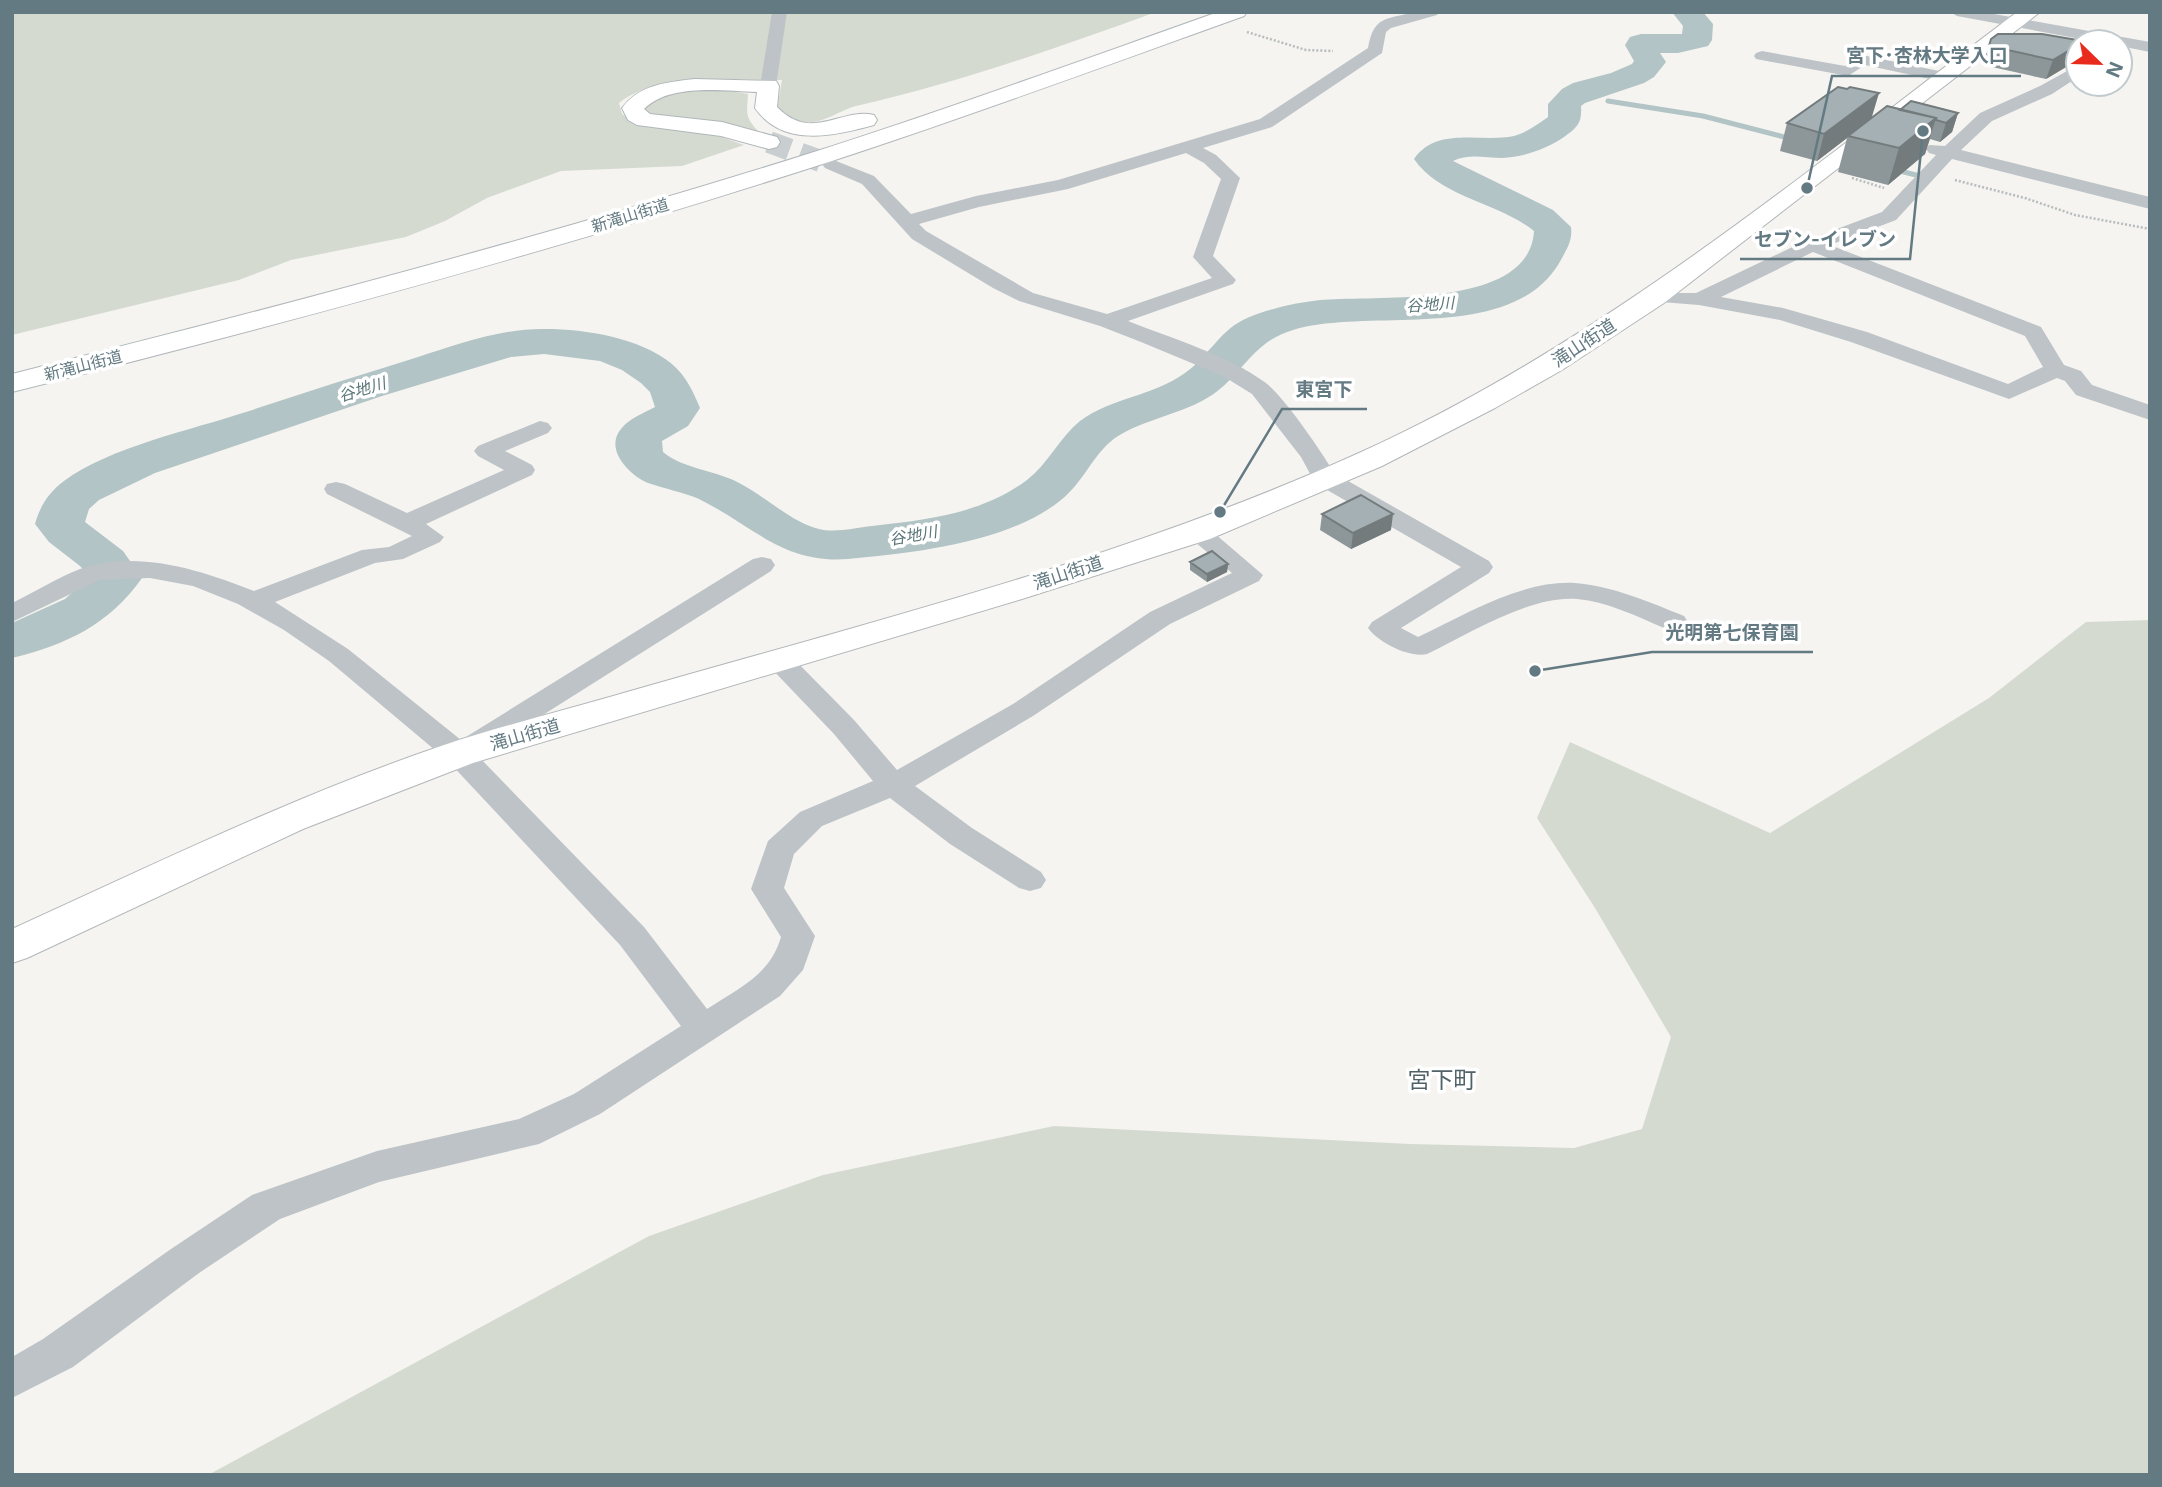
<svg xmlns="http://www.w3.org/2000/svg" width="2162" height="1487" viewBox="0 0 2162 1487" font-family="Inter,'Noto Sans JP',sans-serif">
<rect width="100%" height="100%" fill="#f5f4f1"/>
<path fill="#d5dad0" d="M 12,12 L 1156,12 C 1057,48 958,83 856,106 C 841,110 825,122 811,122 C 797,122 788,117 777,109 L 782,80 C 731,81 662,70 619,103 L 622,114 L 636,123 L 710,133 L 744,145 L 682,166 L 561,171 L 487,198 L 445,221 L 406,237 L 291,260 L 239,280 L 12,335 Z
M 717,89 L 748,94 C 747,115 744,117 761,134 L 652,116 L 645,112 L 643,107 L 669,93 Z
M 2150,620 L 2150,1475 L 208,1475 L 649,1236 L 823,1175 L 1054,1126 L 1410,1144 L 1574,1148 L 1642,1129 L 1671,1037 L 1595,908 L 1537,818 L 1570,742 L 1770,833 L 1989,698 L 2086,622 Z"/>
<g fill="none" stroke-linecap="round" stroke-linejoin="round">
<path stroke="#b2c4c5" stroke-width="5" d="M 1608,101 L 1703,116 L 1796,140
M 1892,169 L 1916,175"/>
<path fill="#b2c4c5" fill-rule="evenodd" d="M 1672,12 L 1703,12 L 1713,24 L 1712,40 L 1708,46 L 1678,53 L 1660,53 L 1666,62 L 1654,77 L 1644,83 L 1585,103 L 1581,106 C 1582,123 1578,127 1564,137 C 1546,149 1524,157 1502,158 C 1485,158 1469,153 1453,161 L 1553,210 L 1571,227 C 1573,242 1565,252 1558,265 C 1508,344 1369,307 1293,330 C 1252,342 1244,373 1212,395 C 1182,415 1145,418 1115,438 C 1093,454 1083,483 1061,500 C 1008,543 914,553 848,559 C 783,564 752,525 699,499 C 683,492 665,489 648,483 C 629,475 604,449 621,429 C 628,419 644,413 655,407 L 650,392 L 641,383 L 622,370 L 600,361 L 544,354 L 511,357 L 382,396 L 155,473 L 99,500 L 89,509 L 85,522 L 123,551 L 142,578 C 110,624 66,645 12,658 L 12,623 L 65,599 L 90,577 L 80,566 L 49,542 L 35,524 C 40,506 49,492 64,481 C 110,447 191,430 246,412 C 303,393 360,375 418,357 C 459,344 502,328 546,329 C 586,329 640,338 672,364 C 686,376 693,391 700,408 L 688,426 L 662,441 L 663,452 C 685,470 717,470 741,484 C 766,497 791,522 819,529 C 835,533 855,528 872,526 C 925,520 982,514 1027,480 C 1048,464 1059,438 1080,421 C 1111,398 1153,396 1185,373 C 1207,358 1219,332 1243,320 C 1267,309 1294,303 1320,300 C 1373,295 1530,310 1534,231 C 1498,202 1441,198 1414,159 C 1437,126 1481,143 1514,136 C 1526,133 1538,124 1548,117 L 1548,104 L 1562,89 L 1573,83 L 1611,73 L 1632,64 L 1634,61 L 1625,45 L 1630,37 L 1641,34 L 1682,34 L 1683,26 Z"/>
<path stroke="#c9cfd0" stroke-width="22" stroke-dasharray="22 11" stroke-linecap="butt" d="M 769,142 L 823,162"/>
<defs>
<path id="secondary" d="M 1218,12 L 1247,12 L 1244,16 C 1108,65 972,115 835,160 C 564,248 288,323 12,392 L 12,374 C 282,306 551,235 817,151 C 952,108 1085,59 1218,12 Z
M 695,79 L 776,81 L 779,86 L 777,107 C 812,143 841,107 874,115 L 877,120 L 874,125 C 834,136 783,148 755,108 L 757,92 C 723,91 670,83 644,109 L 650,114 L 722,122 L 777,137 L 780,142 L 777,147 L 769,149 L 721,136 L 637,125 L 628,120 L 622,108 C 639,84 669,82 695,79 Z"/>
<path id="trunk" d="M 2017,12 L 2040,12 L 1664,303 L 1562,370 L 1495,408 L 1382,466 L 1210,539 L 1022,599 L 473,763 L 303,829 L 27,958 L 12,963 L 12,929 C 155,864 296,795 444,745 C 504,725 566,710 627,692 C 873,621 1125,559 1359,453 C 1602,343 1806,171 2017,12 Z"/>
</defs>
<use href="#secondary" stroke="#b0b7ba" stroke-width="2"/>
<use href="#trunk" stroke="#b1b6b8" stroke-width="2"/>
<path stroke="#b7bcbd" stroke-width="2.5" stroke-dasharray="2 2" stroke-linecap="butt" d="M 1247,32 L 1306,50 L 1333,51
M 1852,178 L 1884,188
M 1955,180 L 2025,198 L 2075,215 L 2150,229"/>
<path fill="#bdc3c6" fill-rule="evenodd" d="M 772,12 L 787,12 L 776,86 L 768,91 L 760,86 Z
M 1414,12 L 1439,12 L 1437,15 L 1391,28 L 1386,32 L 1382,53 L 1272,127 L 1203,148 L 1216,155 L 1240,178 L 1213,256 L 1236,280 L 1233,284 L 1128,321 C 1171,338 1228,355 1266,383 C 1284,397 1322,452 1334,473 L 1489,561 L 1493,567 L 1489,573 L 1401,628 L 1418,637 C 1465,615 1521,580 1575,583 C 1613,586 1649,602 1684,616 L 1688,622 L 1684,628 L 1674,630 L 1664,628 C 1636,616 1608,602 1577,599 C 1530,595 1469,634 1427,654 C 1409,658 1379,643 1368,628 L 1372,622 L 1461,567 L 1315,483 L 1301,457 L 1252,394 L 1223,376 L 1141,342 L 1100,326 L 1019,301 L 993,288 L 912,239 L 862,184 L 825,168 L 822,164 L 831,159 L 874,176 L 911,214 L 976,196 L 1058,180 L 1260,119 L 1368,48 C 1374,15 1386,20 1414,12 ZM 1186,153 L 1204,163 L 1221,179 L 1193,257 L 1212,278 L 1107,314 L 1033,293 L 926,231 L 919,224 L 979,207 L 1068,189 Z
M 1950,12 L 1983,12 L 2150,42 L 2150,52 L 2120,46 L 2120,42 L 2097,42 L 1957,16 Z
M 1762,51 L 1845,66 L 1862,55 L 1944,72 L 1952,77 L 1944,82 L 1865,65 L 1848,76 L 1756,59 L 1754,56 L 1756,53 Z
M 2078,65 L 2078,77 L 2052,94 L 1992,121 L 1961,150 L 2150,197 L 2150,209 L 1952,159 L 1896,220 L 1830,245 L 2041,327 L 2064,365 L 2081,371 L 2092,385 L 2150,405 L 2150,420 L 2076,395 L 2065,381 L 2057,378 L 2009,399 L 1851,342 L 1780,320 L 1699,305 L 1648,301 L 1645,297 L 1648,293 L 1696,293 L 1805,241 L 1882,212 L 1936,155 L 1929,153 L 1926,149 L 1929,145 L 1945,146 L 1980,113 L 2040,86 ZM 1813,252 L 2025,336 L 2043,367 L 2008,384 L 1867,332 L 1783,308 L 1721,297 Z
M 540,421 L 548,423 L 552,428 L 548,433 L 505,451 L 532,465 L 535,470 L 532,475 L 426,524 L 444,537 L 440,542 L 403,559 L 375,563 L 275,602 L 348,649 L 461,740 L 753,559 L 762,557 L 771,559 L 775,565 L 771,571 L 478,756 L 644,927 L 707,1009 C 739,988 770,975 781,937 L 751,889 L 768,841 L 800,812 L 873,781 L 834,734 L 769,666 L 765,660 L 769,654 L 779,651 L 789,654 L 854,720 L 897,770 L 1013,704 L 1150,612 L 1232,573 L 1189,537 L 1185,532 L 1189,527 L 1198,524 L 1207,527 L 1263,575 L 1259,581 L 1170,624 L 1033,716 L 915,786 L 972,828 L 1041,872 L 1046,880 L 1041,888 L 1030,891 L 1019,888 L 950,844 L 890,798 L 822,826 L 794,854 L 784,888 L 815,936 L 803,970 L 780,996 L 600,1114 L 539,1144 L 379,1182 L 280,1219 L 199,1273 L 73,1367 L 12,1398 L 12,1357 L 43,1339 L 171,1249 L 252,1195 L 377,1151 L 519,1119 L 574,1094 L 681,1026 L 620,945 L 448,761 L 329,661 L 284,630 L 238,604 L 193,586 L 150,578 L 100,580 L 12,622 L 12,603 C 35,592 57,578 80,569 C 137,549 201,570 254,591 L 362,550 L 389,547 L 412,536 L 327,494 L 324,489 L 327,484 L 336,482 L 345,484 L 407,513 L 504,470 L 478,456 L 474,451 L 478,446 Z"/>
<use href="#secondary" fill="#fff" fill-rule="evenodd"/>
<use href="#trunk" fill="#fff" fill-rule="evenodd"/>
</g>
<path fill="#8d979a" d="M 1991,39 L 2078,42 L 2078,55 L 2076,61 L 2046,79 L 1983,65 Z
M 1900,110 L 1958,113 L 1952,132 L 1940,142 L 1930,139 L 1925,154 L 1888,185 L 1838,172 L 1847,138 L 1817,161 L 1780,151 L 1787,123 L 1872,118 Z
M 1322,514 L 1391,530 L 1351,549 L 1320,530 Z
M 1190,562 L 1228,564 L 1227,572 L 1207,582 L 1190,570 Z"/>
<path fill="#737b7d" d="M 2078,45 L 2078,55 L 2076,61 L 2046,79 L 2053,60 Z
M 1879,93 L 1871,120 L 1848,136 L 1847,138 L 1817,161 L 1824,134 Z
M 1958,113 L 1952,132 L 1940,142 L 1946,123 Z
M 1936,118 L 1925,154 L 1888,185 L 1899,148 Z
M 1393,514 L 1391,530 L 1351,549 L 1353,533 Z
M 1228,564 L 1227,572 L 1207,582 L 1207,574 Z"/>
<path fill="#a4b0b3" stroke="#737b7d" stroke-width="2" d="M 1998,34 L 2042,34 L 2083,41 L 2078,42 L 2078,45 L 2053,60 L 1989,46 L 1991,39 Z
M 1838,87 L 1847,89 L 1850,87 L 1879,93 L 1824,134 L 1787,123 Z
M 1911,101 L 1958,113 L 1946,123 L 1936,120 L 1936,118 L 1900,110 Z
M 1887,106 L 1936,118 L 1899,148 L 1848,136 Z
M 1361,495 L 1393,514 L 1353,533 L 1322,514 Z
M 1212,551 L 1228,564 L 1207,574 L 1190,562 Z"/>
<g text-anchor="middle" stroke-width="7" stroke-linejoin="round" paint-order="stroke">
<g font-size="16" fill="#637a83" stroke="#fff">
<text transform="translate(630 215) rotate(-17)" y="6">新滝山街道</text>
<text transform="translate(83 365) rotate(-14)" y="6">新滝山街道</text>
</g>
<g font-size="16" font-style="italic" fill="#5a7679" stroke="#fff">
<text transform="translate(1430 304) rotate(-4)" y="6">谷地川</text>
<text transform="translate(362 389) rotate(-17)" y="6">谷地川</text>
<text transform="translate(913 535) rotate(-10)" y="6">谷地川</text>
</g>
<g font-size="18" fill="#637a83" stroke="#fff">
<text transform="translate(1584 343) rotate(-33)" y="6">滝山街道</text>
<text transform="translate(1068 573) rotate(-18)" y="6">滝山街道</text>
<text transform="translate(525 735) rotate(-16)" y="6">滝山街道</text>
</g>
<g font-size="23" fill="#516268" stroke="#fff">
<text x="1442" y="1088">宮下町</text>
</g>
</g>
<path fill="none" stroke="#637a83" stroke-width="2.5" d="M1807 188L1832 76H2021M1923 131L1910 259H1740M1220 512L1282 409H1367M1535 671L1652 652H1813"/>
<g fill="#637a83" stroke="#fff" stroke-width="2.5">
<circle cx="1807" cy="188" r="7"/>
<circle cx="1923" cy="131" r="7"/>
<circle cx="1220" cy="512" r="7"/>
<circle cx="1535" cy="671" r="7"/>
</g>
<g font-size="19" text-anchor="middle" font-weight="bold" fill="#637a83" stroke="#fff" stroke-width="7" stroke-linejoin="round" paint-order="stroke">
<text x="1927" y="62">宮下･杏林大学入口</text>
<text x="1825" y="246">セブン-イレブン</text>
<text x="1324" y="396">東宮下</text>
<text x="1732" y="639">光明第七保育園</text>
</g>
<rect width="2162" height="1487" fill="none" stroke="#637a83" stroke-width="28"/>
<g transform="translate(2099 63) rotate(113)"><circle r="33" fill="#ffffff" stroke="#c1cacd" stroke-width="2"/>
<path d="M0-5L12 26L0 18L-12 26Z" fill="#e92b1d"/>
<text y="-10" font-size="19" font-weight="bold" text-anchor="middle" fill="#637a83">N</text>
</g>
</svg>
